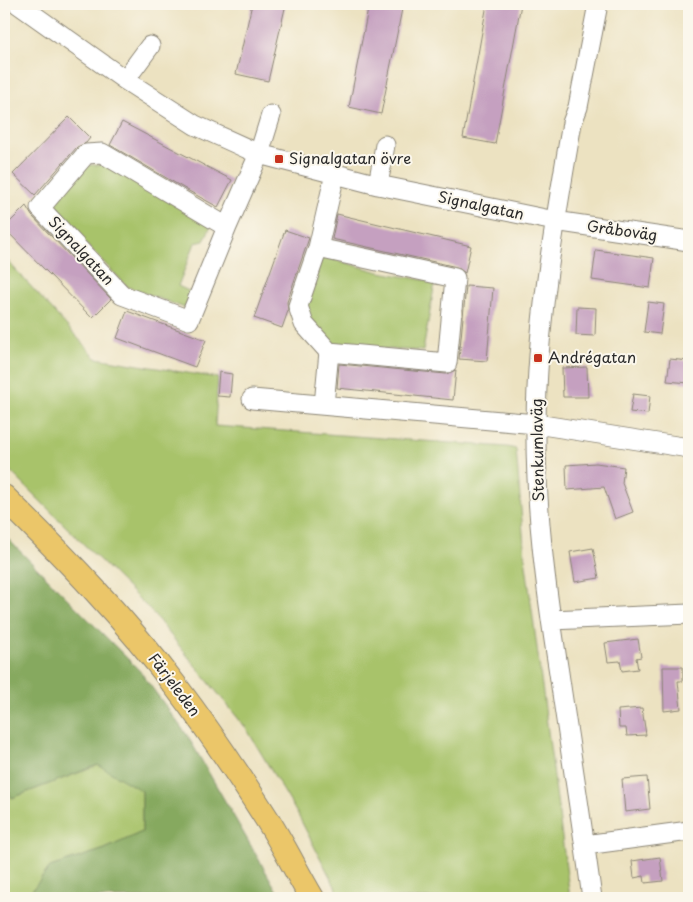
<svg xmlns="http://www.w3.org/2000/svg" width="693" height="902" viewBox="0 0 693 902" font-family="'Playpen Sans',sans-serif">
<rect width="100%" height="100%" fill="#fbf7ec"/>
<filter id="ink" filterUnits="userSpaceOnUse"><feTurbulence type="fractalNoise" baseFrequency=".02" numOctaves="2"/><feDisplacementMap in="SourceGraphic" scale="10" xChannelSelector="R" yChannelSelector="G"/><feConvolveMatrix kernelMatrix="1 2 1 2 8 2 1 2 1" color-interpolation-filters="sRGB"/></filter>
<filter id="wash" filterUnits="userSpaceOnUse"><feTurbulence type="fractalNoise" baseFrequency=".0096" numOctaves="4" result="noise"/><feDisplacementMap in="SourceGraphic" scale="20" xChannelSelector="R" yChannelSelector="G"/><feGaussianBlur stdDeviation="1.12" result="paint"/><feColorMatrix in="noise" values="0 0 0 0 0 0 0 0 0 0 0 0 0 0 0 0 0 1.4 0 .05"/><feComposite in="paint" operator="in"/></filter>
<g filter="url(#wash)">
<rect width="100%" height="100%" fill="#ece2c1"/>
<path fill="#a8c36a" stroke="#6a774a" d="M 87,165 L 103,165 L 132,180 L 211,226 L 204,241 L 195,243 L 178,286 L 191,292 L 185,308 L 128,287 L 50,208 Z
M 322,256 L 379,272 L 435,282 L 423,351 L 335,346 L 310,322 L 305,306 Z
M 4,257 L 96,358 L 218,378 L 215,426 L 507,447 L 516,449 L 525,557 L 570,898 L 341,898 L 298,815 L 246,728 L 151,611 L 4,465 Z
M 99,765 L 142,790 L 142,832 L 105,849 L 50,867 L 26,898 L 4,898 L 4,782 L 12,798 Z"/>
<path fill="#86a95e" stroke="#586a44" d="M 4,535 L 139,670 L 187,735 L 281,898 L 26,898 L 50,867 L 105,849 L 142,832 L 142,791 L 98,765 L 12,798 L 4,782 Z"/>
<g id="blocks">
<path fill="#c5a0c0" d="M 252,4 L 286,4 L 268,81 L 236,74 Z
M 369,4 L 403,4 L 381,114 L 349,107 Z
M 487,4 L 521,4 L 495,144 L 463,138 Z
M 69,117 L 90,138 L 86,143 L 77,147 L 35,195 L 13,174 Z
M 122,122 L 232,180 L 218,207 L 187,190 L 110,145 Z
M 26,206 L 32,216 L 111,299 L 92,318 L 4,228 Z
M 337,214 L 471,246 L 465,273 L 457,267 L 332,239 Z
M 285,230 L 309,238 L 287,302 L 288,311 L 282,328 L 254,318 Z
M 596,250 L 654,258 L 650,288 L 592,280 Z
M 466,286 L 493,288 L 487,361 L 459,359 Z
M 648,302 L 664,304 L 660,334 L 644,332 Z
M 577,307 L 596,308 L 595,336 L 576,335 Z
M 127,311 L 206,340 L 195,367 L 117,338 Z
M 670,359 L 689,361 L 689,383 L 667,381 Z
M 339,364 L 446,374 L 456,370 L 453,400 L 337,388 Z
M 587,367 L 588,397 L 563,397 L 562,368 Z
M 219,372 L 232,374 L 230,397 L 217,396 Z
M 633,394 L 650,396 L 648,414 L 630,412 Z
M 596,463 L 624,467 L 622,483 L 633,512 L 615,519 L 604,487 L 567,490 L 566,465 Z
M 593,548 L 599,578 L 575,582 L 570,552 Z
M 638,639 L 641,657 L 636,658 L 638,669 L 622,671 L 620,661 L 608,662 L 605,643 Z
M 663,667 L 683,667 L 683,681 L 678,681 L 681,709 L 664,711 Z
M 642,708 L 646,735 L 627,736 L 626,728 L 619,728 L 618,710 Z
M 647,777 L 650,809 L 625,812 L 622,779 Z
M 660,857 L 663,881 L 645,883 L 644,876 L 634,878 L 632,861 Z"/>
</g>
</g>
<g filter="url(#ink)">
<use href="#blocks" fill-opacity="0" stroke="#8c8676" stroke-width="1"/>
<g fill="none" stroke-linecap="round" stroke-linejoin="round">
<defs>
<path id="minor" d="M 18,4 L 125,80 L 195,125 L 259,154 L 378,185 L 555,221 L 689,241
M 125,80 L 150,46
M 378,185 L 385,145
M 227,227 L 102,153 L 86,154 L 40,208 L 122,295 L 189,320 L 227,227 L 259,154 L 271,115
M 318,248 L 335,174
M 252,399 L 536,424 L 689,448
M 324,405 L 329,352 L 304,324 L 298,306 L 318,248 L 455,278 L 447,363 L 329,352
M 551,620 L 689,614
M 585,845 L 689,831
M 592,898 C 582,823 570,748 559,673 C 546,590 535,507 536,423 C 537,321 555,222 572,123 L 578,107 L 598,4"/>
<path id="major" d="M 4,497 C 65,557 125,619 177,688 C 208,729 237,772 265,816 C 282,842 296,871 312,898"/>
</defs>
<use href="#minor" stroke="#8c8676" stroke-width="21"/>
<use href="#major" stroke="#8c8676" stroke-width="26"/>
<use href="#minor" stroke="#fff" stroke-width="19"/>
<use href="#major" stroke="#ebc669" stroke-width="24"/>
</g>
</g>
<g fill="#c8321e" stroke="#fbf7ec" stroke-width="2">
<rect x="274" y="154" width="10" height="10" rx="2.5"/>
<rect x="533" y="353" width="10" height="10" rx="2.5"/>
</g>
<g text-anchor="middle" stroke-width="4" stroke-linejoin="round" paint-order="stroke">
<g font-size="15" fill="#2b2b2b" stroke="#fbf7ec" text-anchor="start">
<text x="289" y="164">Signalgatan övre</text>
<text x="548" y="363">Andrégatan</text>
</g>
<g font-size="15" fill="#2b2b2b" stroke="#fbf7ec">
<text transform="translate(481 206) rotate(12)" y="5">Signalgatan</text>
<text transform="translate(622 231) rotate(8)" y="5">Gråboväg</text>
<text transform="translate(81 251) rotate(47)" y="5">Signalgatan</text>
<text transform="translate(538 450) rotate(-91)" y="5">Stenkumlaväg</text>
<text transform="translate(174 685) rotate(53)" y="5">Färjeleden</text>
</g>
</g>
<rect width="693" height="902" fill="none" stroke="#fbf7ec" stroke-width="20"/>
</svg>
